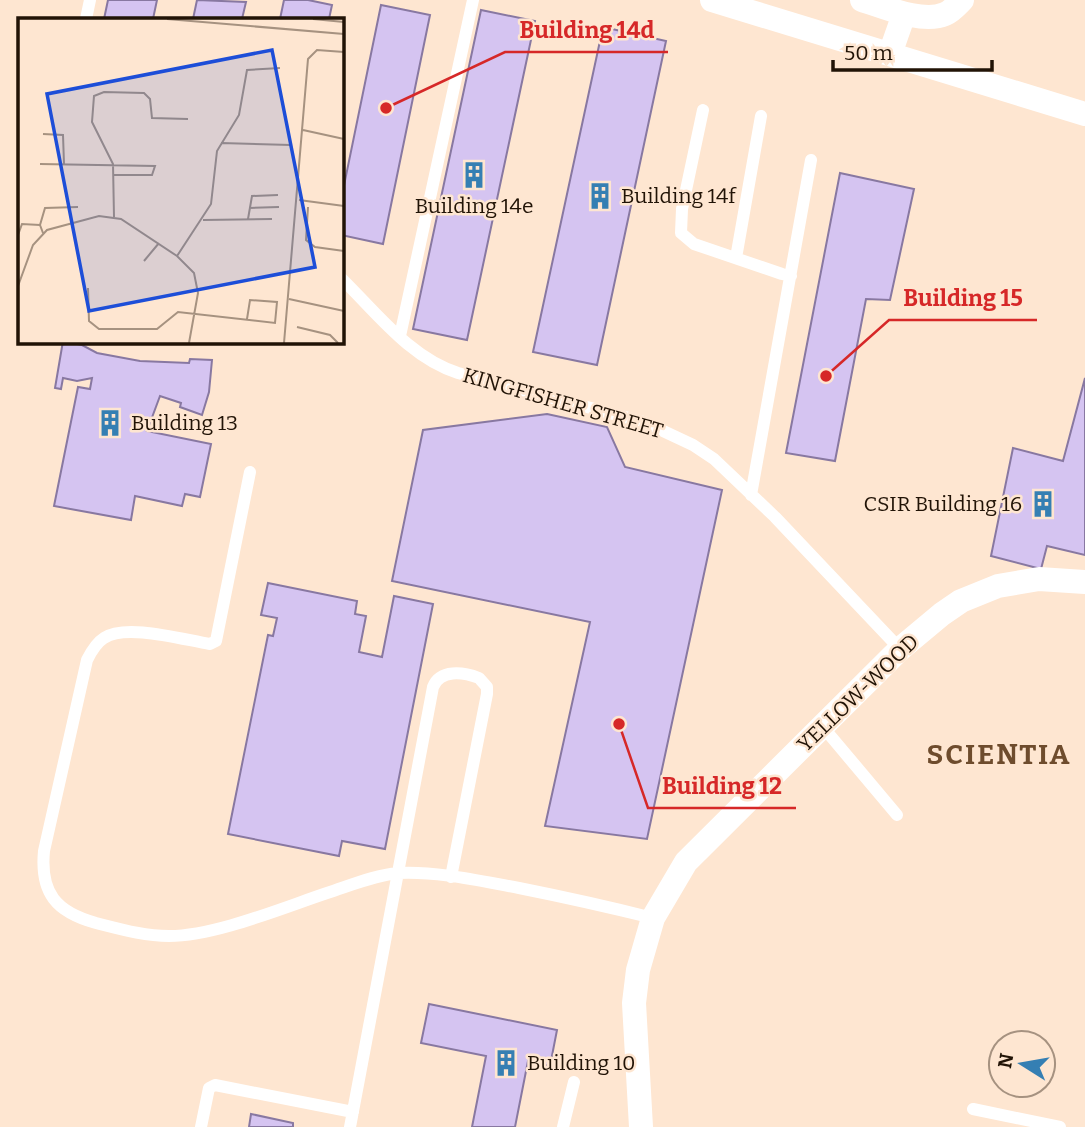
<svg xmlns="http://www.w3.org/2000/svg" width="1085" height="1127" viewBox="0 0 1085 1127" font-family="Bitter,serif">
<rect width="100%" height="100%" fill="#fee6d1"/>
<path fill="#d5c4f1" stroke="#8878a1" stroke-width="2" d="M 108,0 L 157,0 L 153,19 L 104,19 Z
M 197,0 L 246,2 L 242,19 L 193,19 Z
M 284,0 L 308,0 L 332,5 L 329,19 L 280,19 Z
M 381,5 L 430,15 L 383,244 L 341,235 L 341,200 Z
M 481,10 L 535,21 L 467,340 L 413,329 Z
M 603,27 L 666,41 L 597,365 L 533,352 Z
M 840,173 L 914,189 L 890,300 L 866,299 L 835,461 L 786,453 Z
M 63,341 L 82,345 L 97,353 L 140,361 L 189,363 L 190,359 L 212,360 L 209,392 L 202,415 L 180,407 L 181,403 L 160,396 L 147,431 L 211,444 L 200,497 L 185,494 L 182,506 L 135,496 L 131,520 L 54,506 L 78,387 L 90,389 L 92,378 L 77,381 L 63,378 L 61,389 L 55,388 Z
M 1085,378 L 1085,555 L 1047,546 L 1041,569 L 991,556 L 1013,448 L 1063,461 Z
M 547,414 L 607,427 L 625,467 L 722,490 L 647,839 L 545,826 L 590,622 L 392,581 L 423,430 Z
M 268,583 L 357,601 L 355,614 L 366,616 L 359,652 L 382,657 L 394,596 L 433,604 L 385,849 L 342,841 L 339,856 L 228,834 L 268,635 L 273,636 L 277,618 L 261,615 Z
M 429,1004 L 557,1030 L 550,1066 L 528,1061 L 515,1127 L 472,1127 L 486,1056 L 421,1043 Z
M 251,1114 L 293,1123 L 293,1127 L 249,1127 Z"/>
<g fill="none" stroke-linecap="round" stroke-linejoin="round">
<path stroke="#fff" stroke-width="12" d="M 86,19 L 90,0
M 703,110 L 682,209 L 681,233 L 694,244 L 782,274 L 791,276
M 736,258 L 761,116
M 341,278 C 376,312 410,358 458,373 L 644,422 L 693,445 L 714,459 L 775,517 L 900,649
M 400,336 L 473,0
M 250,472 L 216,641 L 210,644 C 184,640 126,623 104,638 C 96,643 91,652 87,660 L 44,851 C 40,893 56,912 96,923 C 120,929 144,936 169,936 C 215,936 282,908 327,893 C 349,886 375,875 398,873 C 438,871 480,881 519,888 C 564,897 609,907 653,918
M 751,495 L 811,160
M 823,727 L 897,815
M 973,1109 L 1060,1127
M 201,1127 L 209,1088 L 215,1085 L 353,1112
M 350,1127 L 433,687 C 440,669 463,672 479,678 L 487,687 L 487,694 L 451,877
M 563,1127 L 574,1082"/>
<path stroke="#fff" stroke-width="24" d="M 712,0 L 1085,114
M 862,0 C 884,7 923,24 945,14 C 952,11 957,5 962,0
M 890,54 L 904,14
M 641,1127 L 634,1003 L 638,970 L 653,918 L 686,862 L 900,649 L 942,614 L 961,601 L 998,586 L 1039,579 L 1085,582"/>
</g>
<defs>
<symbol id="building-bare" viewBox="-9 -9 18 18"><path d="M-4-6H4V6H1V3H-1V6H-4ZM-2.5-4.3h1.7v1.8h-1.7ZM.8-4.3h1.7v1.8H.8ZM-2.5-1h1.7V.8h-1.7ZM.8-1h1.7V.8H.8Z" fill="#357fb3" stroke="#fee6d1" stroke-width="2.5" paint-order="stroke"/></symbol>
</defs>
<g fill-rule="evenodd">
<use href="#building-bare" x="455" y="156" width="38" height="38"/>
<use href="#building-bare" x="581" y="177" width="38" height="38"/>
<use href="#building-bare" x="91" y="404" width="38" height="38"/>
<use href="#building-bare" x="1024" y="485" width="38" height="38"/>
<use href="#building-bare" x="487" y="1044" width="38" height="38"/>
</g>
<g text-anchor="middle" stroke-width="5" stroke-linejoin="round" paint-order="stroke">
<g font-size="21" fill="#211306" stroke="#fee6d1" text-anchor="start">
<text x="621" y="203">Building 14f</text>
<text x="474" y="213" text-anchor="middle">Building 14e</text>
<text x="131" y="430">Building 13</text>
<text x="1022" y="511" text-anchor="end">CSIR Building 16</text>
<text x="527" y="1070">Building 10</text>
</g>
<g font-size="21" fill="#211306" stroke="#fee6d1">
<text transform="translate(563 403) rotate(16)" y="7">KINGFISHER STREET</text>
<text transform="translate(858 693) rotate(-44)" y="7">YELLOW-WOOD</text>
</g>
<g font-size="28" font-weight="bold" letter-spacing="2" fill="#6e4c2d" stroke="#fee6d1">
<text x="999" y="764">SCIENTIA</text>
</g>
</g>
<g transform="translate(18 18)">
<rect width="326" height="326" fill="#fee6d1"/>
<path fill="none" stroke="#a69280" stroke-width="2" d="M 149,1 L 326,16M 295,1 L 326,4M 285,112 L 326,121M 25,116 L 45,117 L 46,146M 203,125 L 273,127M 22,146 L 137,148 L 134,157 L 96,157M 281,182 L 326,188M 290,189 L 288,222 L 297,229 L 326,233M 231,190 L 261,189M 96,199 L 95,146 L 74,104 L 76,78 L 86,74 L 126,75 L 132,81 L 134,100 L 170,101M 230,201 L 234,178 L 260,177M 185,202 L 254,201M 25,215 L 22,207 L 27,190 L 60,189M 0,217 L 4,206 L 22,207M 159,238 L 193,186 L 199,133 L 221,97 L 229,52 L 262,50M 126,243 L 141,225M 0,268 L 15,227 L 29,212 L 81,198 L 103,201 L 159,238 L 176,255 L 180,275 L 171,325M 70,270 L 71,303 L 81,311 L 139,311 L 160,294 L 257,305 L 259,284 L 232,282 L 229,301M 271,281 L 326,293M 279,309 L 312,317 L 320,325M 266,325 L 290,41 L 299,32 L 326,34"/>
<path fill="#1d4ed8" fill-opacity="0.15" stroke="#1d4ed8" stroke-width="3.5" d="M 254,32 L 297,249 L 71,293 L 29,76 Z"/>
<rect width="326" height="326" fill="none" stroke="#211306" stroke-width="3.5"/>
</g>
<path fill="none" stroke="#d62828" stroke-width="2.5" d="M386 108L505 52H668M826 376L889 320H1037M619 724L648 808H796"/>
<g fill="#d62828" stroke="#fee6d1" stroke-width="2.5">
<circle cx="386" cy="108" r="7"/>
<circle cx="826" cy="376" r="7"/>
<circle cx="619" cy="724" r="7"/>
</g>
<g font-size="23" text-anchor="middle" font-weight="bold" fill="#d62828" stroke="#fee6d1" stroke-width="5" stroke-linejoin="round" paint-order="stroke">
<text x="587" y="38">Building 14d</text>
<text x="963" y="306">Building 15</text>
<text x="722" y="794">Building 12</text>
</g>
<g transform="translate(1022 1064) rotate(281)"><circle r="33" fill="#fee6d1" stroke="#a69280" stroke-width="2"/>
<path d="M0-5L12 26L0 18L-12 26Z" fill="#357fb3"/>
<text y="-10" font-size="19" font-weight="bold" text-anchor="middle" fill="#211306">N</text>
</g>
<path d="M833 60v10h159v-10" fill="none" stroke="#211306" stroke-width="3.5"/>
<text x="844" y="60" font-size="21" fill="#211306" stroke="#fee6d1" stroke-width="5" paint-order="stroke">50 m</text>
</svg>
